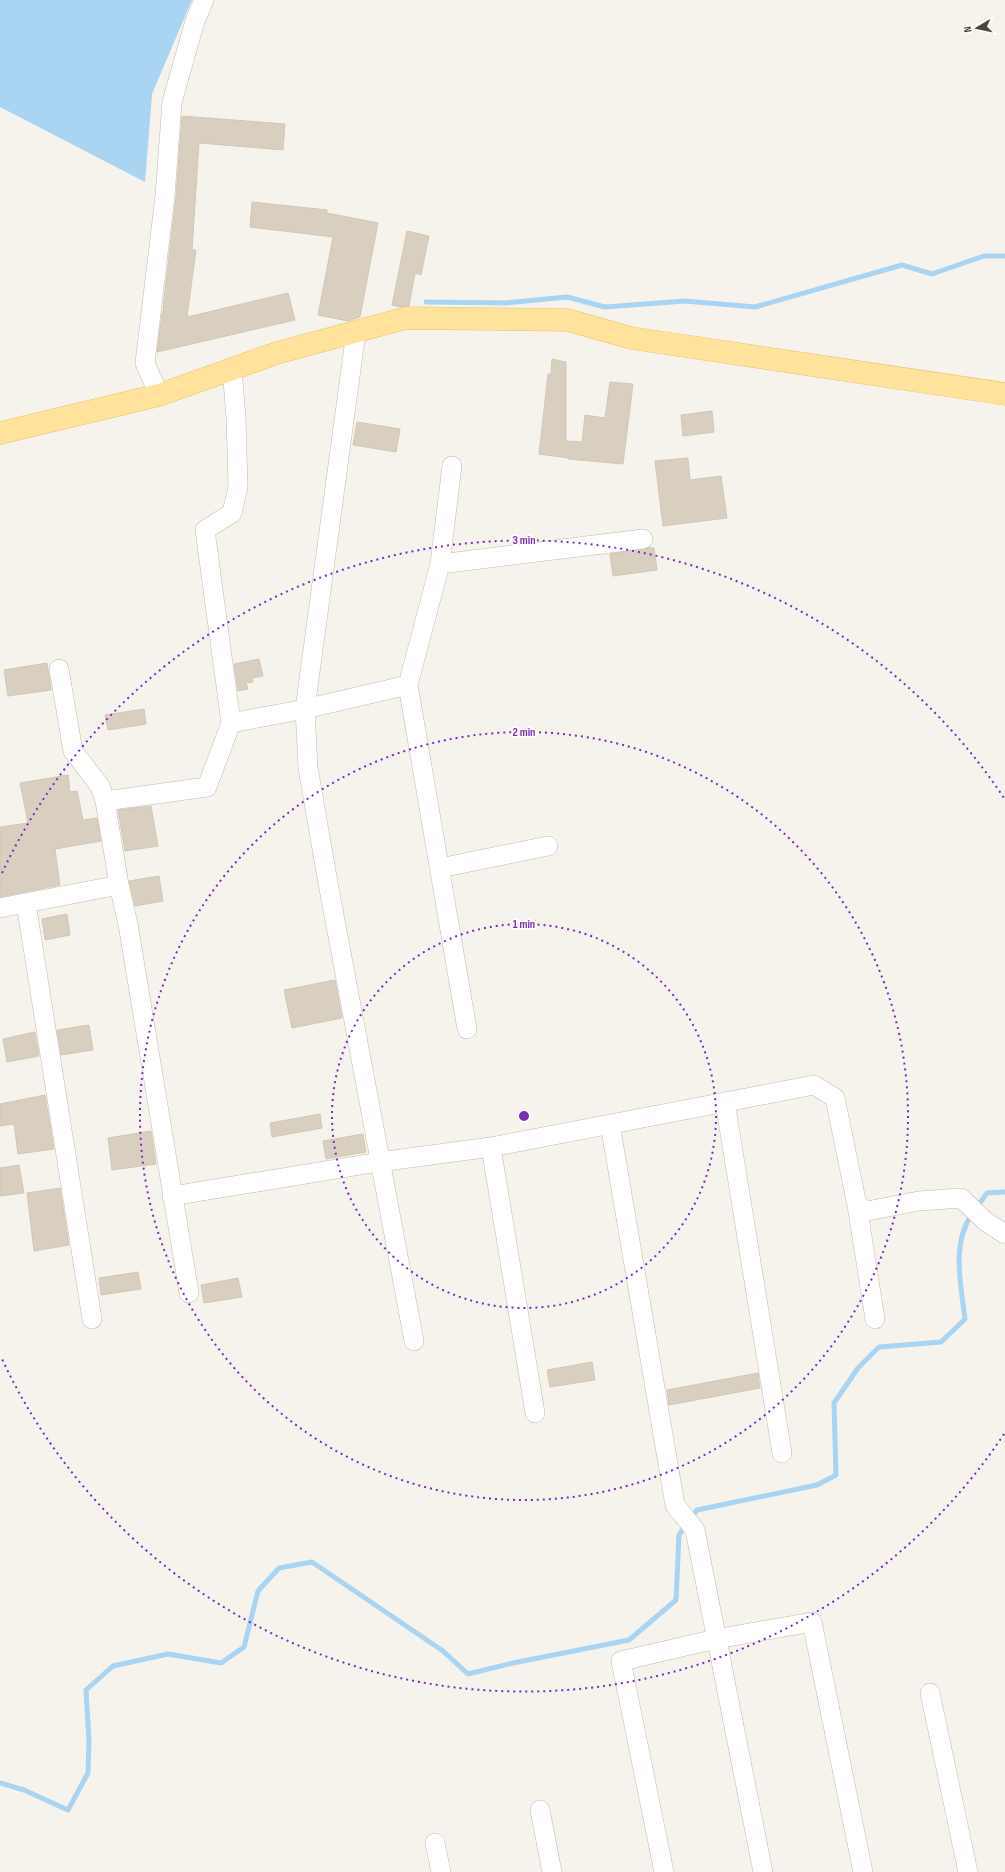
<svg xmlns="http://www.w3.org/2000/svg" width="1005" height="1872" viewBox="0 0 1005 1872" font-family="'Sofia Sans Condensed',sans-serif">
<rect width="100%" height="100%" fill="#f6f3ec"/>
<path fill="#a9d4f2" d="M 0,0 L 192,0 L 152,94 L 145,182 L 0,107 Z"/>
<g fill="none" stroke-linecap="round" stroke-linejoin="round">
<path stroke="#a9d4f2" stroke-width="5" d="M 426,302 L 505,303 L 567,297 L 605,307 L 685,301 L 755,307 L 902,265 L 932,274 L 984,256 L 1005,256
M 977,1207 L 987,1193 L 1005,1192
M 691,1518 L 697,1510 L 817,1485 L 836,1475 L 834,1403 L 858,1368 L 879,1347 L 941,1342 L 965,1319 C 961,1285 951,1244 972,1214
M 0,1783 L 24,1790 L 68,1810 L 88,1773 L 89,1741 L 86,1690 L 113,1666 L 168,1654 L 221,1663 L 244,1647 L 258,1591 L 279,1568 L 312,1562 L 443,1651 L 468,1674 L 513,1663 L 629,1640 L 676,1600 L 679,1535 L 686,1525"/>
</g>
<path fill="#d8cfc1" stroke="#d3c7b4" d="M 182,116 L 285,124 L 283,150 L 199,143 L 192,250 L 196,250 L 187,317 L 288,293 L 295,320 L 157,352 L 162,314 L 164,308 L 163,308 L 176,197 Z
M 252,202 L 327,210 L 327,213 L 378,223 L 360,317 L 348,321 L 318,315 L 333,237 L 250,227 Z
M 407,231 L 429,236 L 421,275 L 415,273 L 409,306 L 400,307 L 392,305 Z
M 552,359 L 566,362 L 566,441 L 582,442 L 585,415 L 605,418 L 610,382 L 633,384 L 623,464 L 568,459 L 569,458 L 539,454 L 548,374 L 551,374 Z
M 712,411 L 714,432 L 683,436 L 681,415 Z
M 357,422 L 400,429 L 396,452 L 353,445 Z
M 688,458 L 690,480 L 721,476 L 727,518 L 663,526 L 655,461 Z
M 648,548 L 654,548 L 657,570 L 613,576 L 610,554 Z
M 259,659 L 263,676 L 252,678 L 253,682 L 246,683 L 248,689 L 238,691 L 234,664 Z
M 47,663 L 51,690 L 8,696 L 4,670 Z
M 144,709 L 146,724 L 108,730 L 105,715 Z
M 68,775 L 70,792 L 77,791 L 83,820 L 97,818 L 101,841 L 55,849 L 60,885 L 0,897 L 0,827 L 28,823 L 20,783 Z
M 151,806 L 158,846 L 125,851 L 118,810 Z
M 159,876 L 163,901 L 135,906 L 129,881 Z
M 67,914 L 70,935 L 45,940 L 42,919 Z
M 335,980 L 342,1018 L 292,1028 L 284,990 Z
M 89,1025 L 93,1050 L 61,1055 L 57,1030 Z
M 35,1032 L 39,1056 L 7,1062 L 3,1039 Z
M 45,1095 L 54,1149 L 18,1154 L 14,1124 L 0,1126 L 0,1104 Z
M 320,1114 L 322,1128 L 272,1137 L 270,1123 Z
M 151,1131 L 156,1164 L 112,1170 L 108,1138 Z
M 363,1134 L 366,1152 L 326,1159 L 323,1141 Z
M 19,1165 L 24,1193 L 0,1196 L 0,1168 Z
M 60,1188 L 69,1245 L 34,1251 L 27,1193 Z
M 138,1272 L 141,1289 L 101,1295 L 99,1278 Z
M 238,1278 L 242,1297 L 204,1303 L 201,1285 Z
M 592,1362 L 595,1380 L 550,1387 L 547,1370 Z
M 758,1373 L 760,1388 L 669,1405 L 667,1390 Z"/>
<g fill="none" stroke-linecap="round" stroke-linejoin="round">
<defs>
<path id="street" d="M 356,332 L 305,709 L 308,768 L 328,883 L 414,1341
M 159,395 L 145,363 L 165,196 L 172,102 L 195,21 L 204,0
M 452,466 L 440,564 L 408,685 L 467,1029
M 440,564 L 643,539
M 59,669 L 73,751 L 100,786 L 105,801
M 231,723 L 205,530 L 232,513 L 238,487 L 236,417 L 232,369
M 440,868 L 548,846
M 26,903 L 92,1319
M 0,908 L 119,885
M 725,1102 L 782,1453
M 610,1124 L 675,1505 L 695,1530 L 763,1872
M 491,1147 L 535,1413
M 172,1196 L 379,1162 L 491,1147 L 814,1085 L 835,1098 L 857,1205 L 875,1319
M 857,1205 L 867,1211 L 919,1201 L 961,1198 L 985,1221 L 1005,1234
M 189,1293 L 128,924 L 119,885 L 105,801 L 207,787 L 231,723 L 305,709 L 408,685
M 930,1693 L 968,1872
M 540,1810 L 552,1872
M 435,1843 L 441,1872
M 664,1872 L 621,1661 L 716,1639 L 812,1622 L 863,1872"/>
<path id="primary" d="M 0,433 L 159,395 L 277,353 L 406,318 L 568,320 L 631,338 L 1005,394"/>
</defs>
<use href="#street" stroke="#c2bbae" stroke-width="20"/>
<use href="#primary" stroke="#e6c16a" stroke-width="23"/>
<use href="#street" stroke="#fff" stroke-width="19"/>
<use href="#primary" stroke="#ffe39c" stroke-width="22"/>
</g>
<g fill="none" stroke="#7b2cbf" stroke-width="2" stroke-dasharray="2 4">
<circle cx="524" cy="1116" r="192"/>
<circle cx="524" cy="1116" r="384"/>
<path d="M1004 1434A576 576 0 0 1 2 1359M2 873A576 576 0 0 1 1004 798"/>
</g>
<circle cx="524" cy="1116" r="6" fill="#7b2cbf" stroke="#fff" stroke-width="2"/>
<g font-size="12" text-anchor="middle" font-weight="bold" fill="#7b2cbf" stroke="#fff" stroke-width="3.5" stroke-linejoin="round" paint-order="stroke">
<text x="524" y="544">3 min</text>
<text x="524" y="736">2 min</text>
<text x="524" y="928">1 min</text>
</g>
<g transform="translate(977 28) rotate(261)" stroke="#ffffff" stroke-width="3" paint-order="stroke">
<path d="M0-3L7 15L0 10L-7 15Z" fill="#4b4439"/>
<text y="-6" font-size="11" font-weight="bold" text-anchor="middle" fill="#4b4439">N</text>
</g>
</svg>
